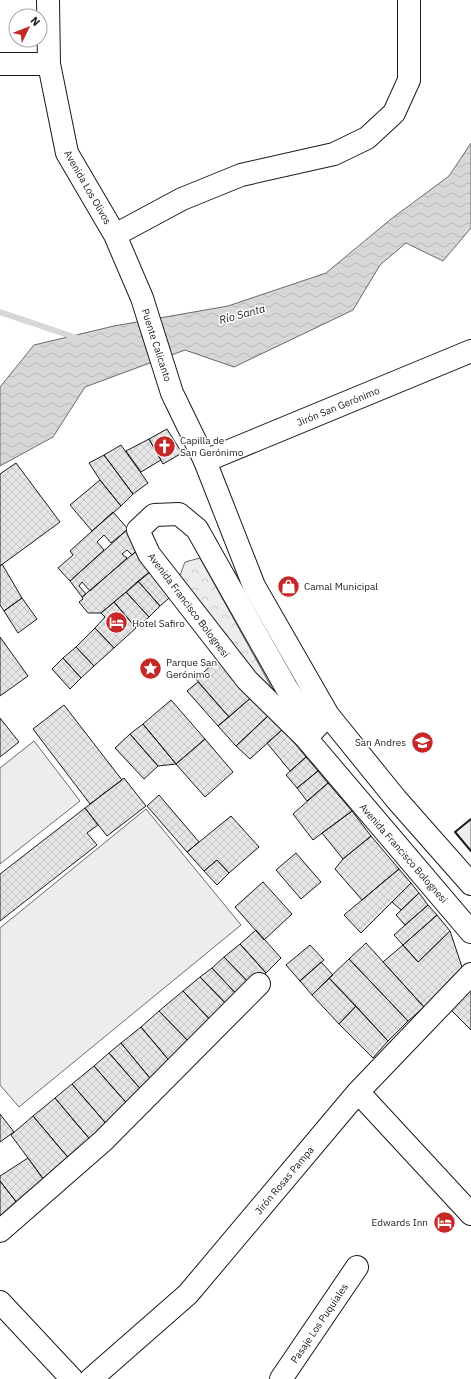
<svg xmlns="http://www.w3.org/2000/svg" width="471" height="1379" viewBox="0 0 471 1379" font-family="'IBM Plex Sans',sans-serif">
<defs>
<pattern id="forest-crowns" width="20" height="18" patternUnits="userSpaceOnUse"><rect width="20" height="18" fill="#ededed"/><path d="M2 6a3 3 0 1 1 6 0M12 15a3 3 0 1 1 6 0" fill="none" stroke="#cbcbcb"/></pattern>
<pattern id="water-waves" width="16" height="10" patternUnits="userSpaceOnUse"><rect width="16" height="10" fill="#d7d7d7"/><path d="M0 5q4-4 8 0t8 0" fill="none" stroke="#b8b8b8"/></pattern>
<pattern id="building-cross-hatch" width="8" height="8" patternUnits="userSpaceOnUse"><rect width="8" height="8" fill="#e6e6e6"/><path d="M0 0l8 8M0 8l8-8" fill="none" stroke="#c5c5c5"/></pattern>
</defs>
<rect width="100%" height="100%" fill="#fff"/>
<path fill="#ededed" stroke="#6a6a6a" d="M 34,741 L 80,801 L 0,864 L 0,768 Z
M 146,809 L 241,925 L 19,1107 L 0,1085 L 0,928 Z
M 471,819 L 471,851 L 455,832 Z"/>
<path fill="url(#forest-crowns)" stroke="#6a6a6a" d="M 200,558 L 279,701 L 235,655 L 179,578 L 185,562 Z"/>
<path fill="url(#water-waves)" stroke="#6a6a6a" d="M 471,143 L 471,228 L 443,261 L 406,243 L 380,265 L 353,310 L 234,367 L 185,350 L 85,387 L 53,437 L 0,466 L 0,387 L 34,345 L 114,326 L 228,306 L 326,273 L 391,219 L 449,176 Z"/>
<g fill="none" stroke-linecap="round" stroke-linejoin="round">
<path stroke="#d7d7d7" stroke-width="6" d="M 0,312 L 80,339"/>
</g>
<path fill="url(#building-cross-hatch)" stroke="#1a1a1a" d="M 167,429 L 182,453 L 163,464 L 149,439 Z
M 149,439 L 161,460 L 141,472 L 126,451 Z
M 121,445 L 148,483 L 133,494 L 104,455 Z
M 104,455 L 133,494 L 121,506 L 100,480 L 89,463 Z
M 16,463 L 60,522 L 0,566 L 0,474 Z
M 100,480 L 121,506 L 92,531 L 70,505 Z
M 113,512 L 128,529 L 111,543 L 104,535 L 97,542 L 104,550 L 70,581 L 58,568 L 73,555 L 70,551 Z
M 128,529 L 141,547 L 132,555 L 127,550 L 122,554 L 127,558 L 90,591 L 82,582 L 79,586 L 86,594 L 82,597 L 70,581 Z
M 141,547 L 156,567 L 101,613 L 88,613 L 79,602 L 83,599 L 82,597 Z
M 2,564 L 22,598 L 4,611 L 0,605 L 0,566 Z
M 156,567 L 175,593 L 160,606 L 138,581 Z
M 138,581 L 160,606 L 149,617 L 126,592 Z
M 126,592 L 149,617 L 136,628 L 114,602 Z
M 22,598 L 37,619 L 18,633 L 4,611 Z
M 114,602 L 136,628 L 114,648 L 95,628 L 105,617 L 101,613 Z
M 95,628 L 114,648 L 94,666 L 76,647 Z
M 0,637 L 28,676 L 0,696 Z
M 76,647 L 94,666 L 81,678 L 63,658 Z
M 222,656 L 254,695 L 229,717 L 196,679 Z
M 63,658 L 81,678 L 70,689 L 52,669 Z
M 198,682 L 229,717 L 218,726 L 187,691 Z
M 254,695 L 270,714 L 236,746 L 218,726 Z
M 171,700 L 205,739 L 176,764 L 143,724 Z
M 64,705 L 122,780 L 90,804 L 33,729 Z
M 270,714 L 283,729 L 250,759 L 236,746 Z
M 0,718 L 19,742 L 0,757 Z
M 143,724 L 176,764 L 158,766 L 130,734 Z
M 283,729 L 306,757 L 290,771 L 267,743 Z
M 130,734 L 158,766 L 144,779 L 115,748 Z
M 205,739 L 233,772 L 205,797 L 176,764 Z
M 306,757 L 318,771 L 297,788 L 286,775 Z
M 318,771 L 328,783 L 307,801 L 297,788 Z
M 124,778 L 146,806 L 107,836 L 85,808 Z
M 328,783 L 352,811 L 313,840 L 293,814 Z
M 159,795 L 199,842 L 187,852 L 147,806 Z
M 85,808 L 98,825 L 87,833 L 97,845 L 0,921 L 0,874 Z
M 352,811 L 371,836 L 343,859 L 322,833 Z
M 231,816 L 259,847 L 229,873 L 217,860 L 204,871 L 187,852 Z
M 371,836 L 399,869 L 362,900 L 335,869 L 343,859 Z
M 296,853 L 321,882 L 301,899 L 276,870 Z
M 217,860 L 229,873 L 217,885 L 204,871 Z
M 399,869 L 411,883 L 361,933 L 344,915 Z
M 263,882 L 292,914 L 264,940 L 235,907 Z
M 411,883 L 419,893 L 401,910 L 392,902 Z
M 419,893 L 428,905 L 405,925 L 396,915 Z
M 428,905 L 437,915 L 403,945 L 394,935 Z
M 437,915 L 450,931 L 418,962 L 403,945 Z
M 256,930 L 281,958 L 266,973 L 240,944 Z
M 450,931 L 462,967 L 424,1007 L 383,962 L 403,945 L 418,962 Z
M 366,943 L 424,1007 L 408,1021 L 349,959 Z
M 240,944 L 266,973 L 252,986 L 224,957 Z
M 310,945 L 324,960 L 300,981 L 286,965 Z
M 224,957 L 252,986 L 240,998 L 212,968 Z
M 349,959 L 408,1021 L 388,1041 L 329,978 Z
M 321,962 L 333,975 L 312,995 L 300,981 Z
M 212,968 L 240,998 L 230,1008 L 200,977 Z
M 200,977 L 230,1008 L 214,1024 L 183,991 Z
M 329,978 L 356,1006 L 339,1024 L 312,995 Z
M 471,988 L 471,1030 L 449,1008 Z
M 183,991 L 214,1024 L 192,1045 L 159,1011 Z
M 356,1006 L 388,1041 L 373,1058 L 339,1024 Z
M 159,1011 L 192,1045 L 172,1064 L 141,1027 Z
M 141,1027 L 172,1064 L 154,1083 L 121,1043 Z
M 121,1043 L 154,1083 L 144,1093 L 109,1053 Z
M 109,1053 L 144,1093 L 130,1107 L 94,1066 Z
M 94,1066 L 130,1107 L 109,1127 L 72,1084 Z
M 72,1084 L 109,1127 L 93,1143 L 55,1098 Z
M 55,1098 L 93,1143 L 71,1161 L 33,1116 Z
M 0,1114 L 14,1132 L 0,1142 Z
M 33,1116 L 71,1161 L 47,1184 L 11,1135 Z
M 28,1158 L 47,1184 L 21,1208 L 0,1181 L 0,1176 Z
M 0,1181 L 21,1208 L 0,1224 Z"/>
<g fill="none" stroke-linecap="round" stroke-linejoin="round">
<defs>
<path id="minor" d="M 205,461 L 471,351
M 306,738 L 247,680 L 149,554 L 138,530 L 154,515 L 179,514 L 197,529 L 286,687 L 314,729
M 358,1092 L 471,1214
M 0,1231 L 103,1141 L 259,984
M 0,1302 L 72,1379
M 91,1379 L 188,1294 L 358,1092 L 471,974
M 281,1379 L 357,1267"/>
<path id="major" d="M 48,0 L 49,64 L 67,153 L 115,235 L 142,298 L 172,393 L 205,461 L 254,586 L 328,715 L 396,799 L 471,884
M 0,64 L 49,64
M 115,235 L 182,199 L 241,175 L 334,154 L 367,138 L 394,113 L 409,80 L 409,0
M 328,715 L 306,738 L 471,932"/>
</defs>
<use href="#minor" stroke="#1a1a1a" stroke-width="24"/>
<use href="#major" stroke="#1a1a1a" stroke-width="24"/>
<use href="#minor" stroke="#fff" stroke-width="22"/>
<use href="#major" stroke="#fff" stroke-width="22"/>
<path stroke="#1a1a1a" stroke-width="2" d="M 471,819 L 455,832 L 471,851"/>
</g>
<defs>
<symbol id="church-disc" viewBox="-11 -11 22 22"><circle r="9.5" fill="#c62828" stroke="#fff"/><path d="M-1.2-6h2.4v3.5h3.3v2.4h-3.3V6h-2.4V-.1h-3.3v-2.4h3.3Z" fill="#fff"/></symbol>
<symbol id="shop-disc" viewBox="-11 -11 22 22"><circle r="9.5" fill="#c62828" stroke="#fff"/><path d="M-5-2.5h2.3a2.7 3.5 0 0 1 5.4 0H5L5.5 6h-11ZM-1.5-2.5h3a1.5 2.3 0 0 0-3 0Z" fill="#fff"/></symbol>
<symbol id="hotel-disc" viewBox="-11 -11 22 22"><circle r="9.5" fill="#c62828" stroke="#fff"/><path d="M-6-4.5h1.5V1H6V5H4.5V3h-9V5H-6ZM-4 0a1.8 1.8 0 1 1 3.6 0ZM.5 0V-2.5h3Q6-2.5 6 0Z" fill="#fff"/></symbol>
<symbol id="sight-disc" viewBox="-11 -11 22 22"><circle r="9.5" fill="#c62828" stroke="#fff"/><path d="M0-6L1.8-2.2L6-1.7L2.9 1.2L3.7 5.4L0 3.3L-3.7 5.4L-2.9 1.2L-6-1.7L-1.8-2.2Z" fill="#fff"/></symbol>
<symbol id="school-disc" viewBox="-11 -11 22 22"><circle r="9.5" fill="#c62828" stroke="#fff"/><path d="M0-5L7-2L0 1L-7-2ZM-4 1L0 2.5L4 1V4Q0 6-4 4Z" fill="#fff"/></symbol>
</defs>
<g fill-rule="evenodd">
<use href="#church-disc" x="152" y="434" width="25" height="25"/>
<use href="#shop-disc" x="276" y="574" width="25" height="25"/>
<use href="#hotel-disc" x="104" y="610" width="25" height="25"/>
<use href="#sight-disc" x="138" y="656" width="25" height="25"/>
<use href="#school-disc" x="410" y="730" width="25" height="25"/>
<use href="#hotel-disc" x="432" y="1210" width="25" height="25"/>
</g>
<g text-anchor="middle" stroke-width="3" stroke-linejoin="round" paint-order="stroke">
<g font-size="10" fill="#1a1a1a" stroke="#fff">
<text transform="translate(88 187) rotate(60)" y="4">Avenida Los Olivos</text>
<text transform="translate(157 345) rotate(72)" y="4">Puente Calicanto</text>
<text transform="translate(338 406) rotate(-22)" y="4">Jirón San Gerónimo</text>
<text transform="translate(189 605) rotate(53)" y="4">Avenida Francisco Bolognesi</text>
<text transform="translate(404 853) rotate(49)" y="4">Avenida Francisco Bolognesi</text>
<text transform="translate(284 1180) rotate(-50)" y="4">Jirón Rosas Pampa</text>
<text transform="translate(319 1323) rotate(-56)" y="4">Pasaje Los Puquiales</text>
</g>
<g font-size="10" fill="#1a1a1a" stroke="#fff" text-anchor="start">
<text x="180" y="444">Capilla de<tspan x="180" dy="12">San Gerónimo</tspan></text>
<text x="304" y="590">Camal Municipal</text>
<text x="132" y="627">Hotel Safiro</text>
<text x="166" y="666">Parque San<tspan x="166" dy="12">Gerónimo</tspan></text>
<text x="406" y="746" text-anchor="end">San Andres</text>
<text x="428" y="1226" text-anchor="end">Edwards Inn</text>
</g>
<g font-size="11" font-style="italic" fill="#1a1a1a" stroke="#fff">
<text transform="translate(242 314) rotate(-15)" y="4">Río Santa</text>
</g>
</g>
<g transform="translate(28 28) rotate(47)"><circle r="19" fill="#ffffff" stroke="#a3a3a3"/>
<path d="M0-3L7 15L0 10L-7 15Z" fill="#c62828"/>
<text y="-6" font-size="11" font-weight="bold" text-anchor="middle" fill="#1a1a1a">N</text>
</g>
</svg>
